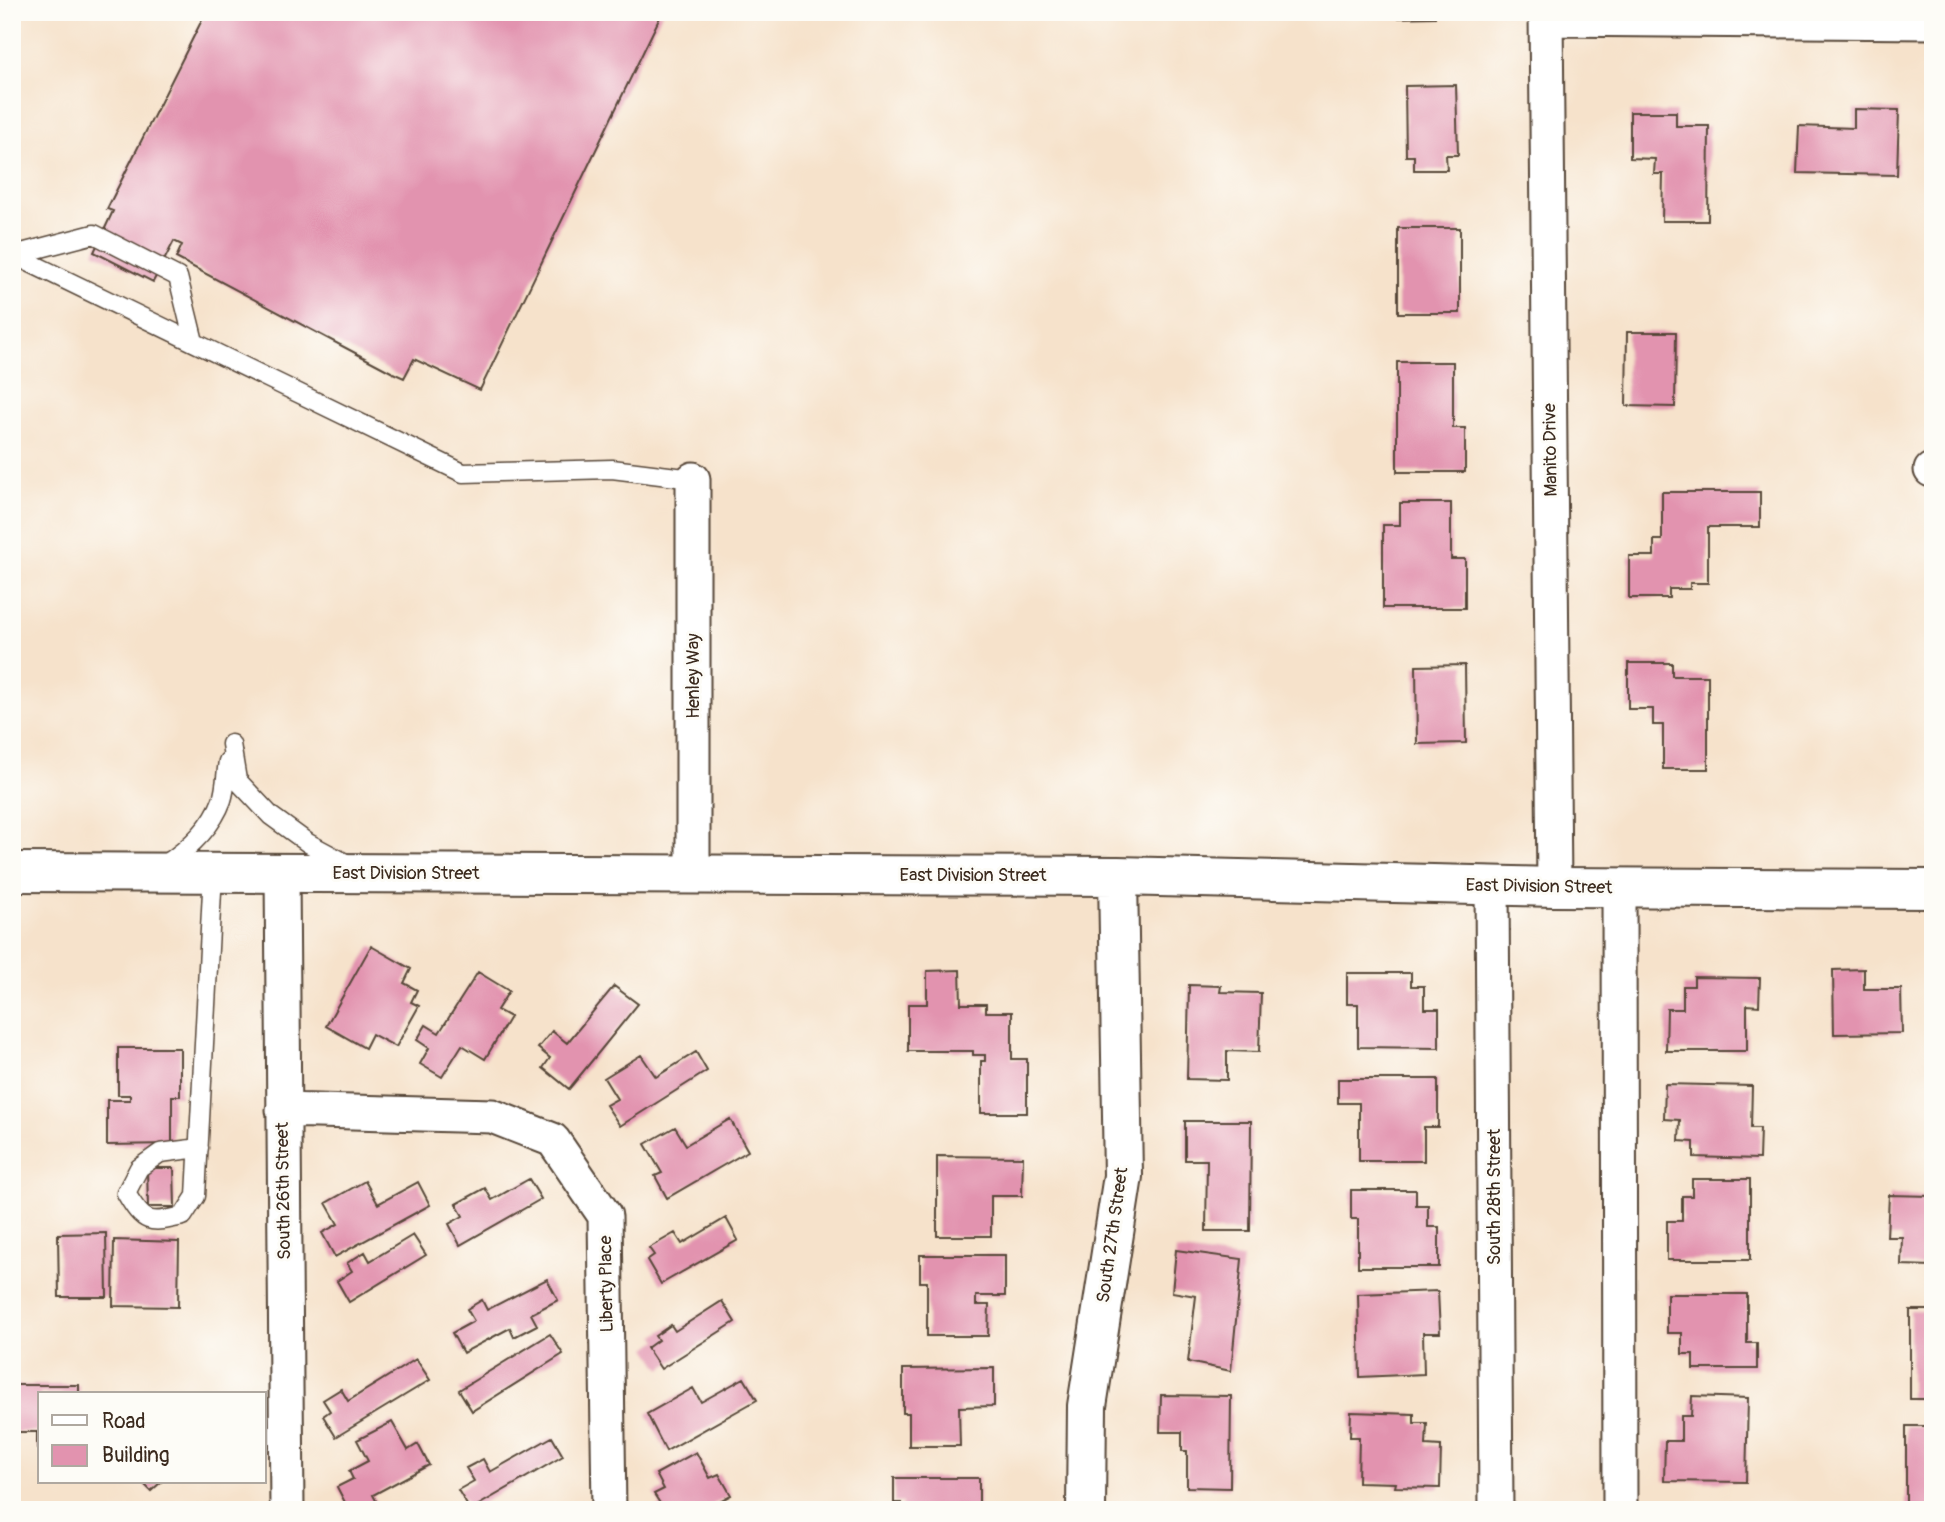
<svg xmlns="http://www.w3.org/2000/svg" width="1945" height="1522" viewBox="0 0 1945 1522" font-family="Pangolin,sans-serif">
<rect width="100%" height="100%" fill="#fdfcf7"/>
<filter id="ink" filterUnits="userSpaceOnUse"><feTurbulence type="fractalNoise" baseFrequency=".0143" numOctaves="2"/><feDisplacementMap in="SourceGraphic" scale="14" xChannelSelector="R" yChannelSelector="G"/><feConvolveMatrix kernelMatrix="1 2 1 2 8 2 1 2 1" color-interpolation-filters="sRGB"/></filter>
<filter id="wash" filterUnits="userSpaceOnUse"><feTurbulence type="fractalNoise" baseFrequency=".00686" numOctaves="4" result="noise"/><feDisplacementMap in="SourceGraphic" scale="28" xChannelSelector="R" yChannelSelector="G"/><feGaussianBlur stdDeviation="1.57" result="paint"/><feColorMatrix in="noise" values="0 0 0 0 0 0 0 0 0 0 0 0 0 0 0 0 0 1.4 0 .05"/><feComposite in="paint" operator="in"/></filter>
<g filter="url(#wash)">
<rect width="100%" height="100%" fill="#f6e2cb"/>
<g id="blocks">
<path fill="#e293af" d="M 206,12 L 662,13 L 480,390 L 414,359 L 404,378 L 393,373 L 176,258 L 182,245 L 174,241 L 153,282 L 94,252 L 113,211 L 107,209 Z
M 1392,12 L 1435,12 L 1435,17 L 1392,18 Z
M 1456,85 L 1458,155 L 1446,155 L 1447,170 L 1414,170 L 1414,156 L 1406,156 L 1405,86 Z
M 1854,109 L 1899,110 L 1897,175 L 1797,173 L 1799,126 L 1854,128 Z
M 1630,112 L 1676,112 L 1676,126 L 1709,126 L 1708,221 L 1662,221 L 1663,174 L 1654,174 L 1655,159 L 1630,158 Z
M 1398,228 L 1460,228 L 1460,313 L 1398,313 Z
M 1627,332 L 1676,332 L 1675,407 L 1626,406 Z
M 1397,362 L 1453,362 L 1453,428 L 1465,428 L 1465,472 L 1397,472 Z
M 1662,492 L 1760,492 L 1760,527 L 1708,527 L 1708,583 L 1690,583 L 1690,589 L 1669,589 L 1669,598 L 1629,598 L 1629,556 L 1654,556 L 1654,540 L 1662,540 Z
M 1400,503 L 1451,503 L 1451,559 L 1465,559 L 1465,608 L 1383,608 L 1383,525 L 1400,525 Z
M 1628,663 L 1672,663 L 1672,676 L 1708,676 L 1708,769 L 1663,769 L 1663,725 L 1653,725 L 1653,709 L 1628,709 Z
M 1465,665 L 1466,743 L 1417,744 L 1416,666 Z
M 371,946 L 411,969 L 404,983 L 417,990 L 411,1002 L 419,1006 L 396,1047 L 372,1034 L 365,1048 L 326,1026 Z
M 1864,969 L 1864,989 L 1901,989 L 1902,1033 L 1834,1034 L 1833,970 Z
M 960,970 L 961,1004 L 986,1004 L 986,1012 L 1012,1012 L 1012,1059 L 1027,1059 L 1027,1113 L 981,1113 L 981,1061 L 985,1061 L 985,1055 L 973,1055 L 973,1051 L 908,1051 L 908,1004 L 927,1004 L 927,971 Z
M 478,972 L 509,991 L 497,1010 L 510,1017 L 485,1059 L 462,1045 L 442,1077 L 420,1064 L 429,1048 L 417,1040 L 426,1025 L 439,1033 Z
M 1347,973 L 1411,973 L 1411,986 L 1424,986 L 1424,1009 L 1439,1009 L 1439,1048 L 1358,1047 L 1358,1004 L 1347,1004 Z
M 1694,977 L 1760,978 L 1759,1006 L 1747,1005 L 1747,1051 L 1666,1051 L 1667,1009 L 1683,1009 L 1683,986 L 1694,986 Z
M 1189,985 L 1221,986 L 1220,992 L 1261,993 L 1259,1052 L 1227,1051 L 1227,1080 L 1187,1079 Z
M 614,986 L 638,1004 L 569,1089 L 543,1068 L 550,1058 L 538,1048 L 552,1031 L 567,1043 Z
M 118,1048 L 180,1048 L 180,1096 L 172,1096 L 172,1144 L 107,1145 L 107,1100 L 130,1100 L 130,1095 L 118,1095 Z
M 696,1052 L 707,1071 L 620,1126 L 606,1105 L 617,1099 L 604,1078 L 641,1055 L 656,1077 Z
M 1338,1079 L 1438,1079 L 1438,1127 L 1424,1127 L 1424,1161 L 1359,1161 L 1359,1103 L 1338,1103 Z
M 1665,1084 L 1752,1086 L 1751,1128 L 1760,1128 L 1759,1159 L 1694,1157 L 1694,1142 L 1679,1141 L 1680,1120 L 1664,1119 Z
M 730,1119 L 748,1151 L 667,1198 L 655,1176 L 662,1173 L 645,1144 L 675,1127 L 686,1145 Z
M 1185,1121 L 1251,1121 L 1250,1231 L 1206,1231 L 1207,1160 L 1185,1160 Z
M 937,1156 L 1023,1157 L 1022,1196 L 991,1196 L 991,1236 L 937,1236 Z
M 147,1168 L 174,1168 L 175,1207 L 148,1207 Z
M 529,1179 L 541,1199 L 460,1245 L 449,1224 L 463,1216 L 456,1204 L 485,1188 L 492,1200 Z
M 1692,1179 L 1750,1179 L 1750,1260 L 1667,1260 L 1667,1221 L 1682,1221 L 1682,1196 L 1692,1196 Z
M 365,1181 L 378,1204 L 418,1182 L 430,1205 L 335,1257 L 322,1233 L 338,1224 L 326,1203 Z
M 1351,1190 L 1416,1190 L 1416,1205 L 1428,1205 L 1428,1227 L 1439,1227 L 1439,1267 L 1358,1267 L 1358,1219 L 1351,1219 Z
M 1889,1195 L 1933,1196 L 1933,1266 L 1901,1265 L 1902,1237 L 1887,1237 Z
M 726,1218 L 738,1240 L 661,1284 L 647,1260 L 654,1255 L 649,1248 L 675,1233 L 682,1244 Z
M 106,1233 L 107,1297 L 59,1297 L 58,1234 Z
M 413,1235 L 426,1255 L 349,1302 L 337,1281 L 352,1271 L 347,1263 L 365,1252 L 370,1261 Z
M 114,1240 L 179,1242 L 178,1307 L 113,1306 Z
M 1176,1250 L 1242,1259 L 1231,1371 L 1188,1362 L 1196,1296 L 1172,1292 Z
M 920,1255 L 1005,1255 L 1005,1296 L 976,1296 L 976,1305 L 989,1305 L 988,1336 L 927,1336 L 927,1282 L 920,1282 Z
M 547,1279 L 558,1300 L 531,1314 L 537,1325 L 514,1337 L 510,1328 L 463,1353 L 452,1333 L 474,1321 L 467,1309 L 482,1300 L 487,1310 Z
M 1438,1291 L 1440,1333 L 1423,1333 L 1424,1374 L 1360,1377 L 1358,1294 Z
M 1667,1294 L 1747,1294 L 1747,1343 L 1757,1343 L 1757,1369 L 1693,1369 L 1693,1354 L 1682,1354 L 1682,1333 L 1667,1333 Z
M 722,1301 L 735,1322 L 661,1369 L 647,1348 L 658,1340 L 655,1336 L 671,1325 L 675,1331 Z
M 1910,1310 L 1933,1310 L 1933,1399 L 1910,1399 Z
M 550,1334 L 563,1354 L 472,1411 L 459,1390 Z
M 416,1359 L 430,1380 L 336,1437 L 323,1416 L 330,1411 L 323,1400 L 341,1389 L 348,1401 Z
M 994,1368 L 994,1406 L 959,1407 L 960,1446 L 909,1446 L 909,1413 L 903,1413 L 903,1369 Z
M 744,1378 L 757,1400 L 666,1451 L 647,1414 L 693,1388 L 701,1402 Z
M 12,1385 L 79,1385 L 79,1394 L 40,1394 L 40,1448 L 37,1448 L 37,1432 L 12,1432 Z
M 1161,1395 L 1231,1396 L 1230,1488 L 1187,1487 L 1187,1451 L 1182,1451 L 1182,1432 L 1160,1432 Z
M 1692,1396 L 1748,1398 L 1746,1482 L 1664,1481 L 1665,1441 L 1681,1441 L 1681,1416 L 1691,1416 Z
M 1351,1412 L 1414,1414 L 1414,1423 L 1427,1423 L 1426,1445 L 1441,1446 L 1440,1488 L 1395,1487 L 1396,1483 L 1358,1482 L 1359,1437 L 1350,1437 Z
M 392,1422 L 408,1450 L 418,1444 L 429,1465 L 373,1495 L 381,1510 L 358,1510 L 356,1506 L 349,1510 L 337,1487 L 353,1479 L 349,1471 L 368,1461 L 357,1440 Z
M 1906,1426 L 1933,1426 L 1933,1510 L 1906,1510 Z
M 552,1437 L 563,1456 L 470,1510 L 458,1490 L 474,1481 L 466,1468 L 483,1459 L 490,1472 Z
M 696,1452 L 710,1478 L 719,1474 L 731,1495 L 703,1510 L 652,1510 L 661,1505 L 654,1494 L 664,1489 L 656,1474 Z
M 894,1478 L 979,1478 L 979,1510 L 902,1510 L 902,1503 L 894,1503 Z
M 142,1482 L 161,1482 L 151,1491 Z"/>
</g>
</g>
<g filter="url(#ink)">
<use href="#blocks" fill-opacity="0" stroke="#574638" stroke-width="2"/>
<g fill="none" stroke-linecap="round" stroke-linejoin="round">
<defs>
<path id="lane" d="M 12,254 L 463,473 L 612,469 L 693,479
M 14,255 L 94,234 L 178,277 L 194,342
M 231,744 L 237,780 L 271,816 L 308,843 L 349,865
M 163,866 C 187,850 212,828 222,800 C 226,788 226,773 228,761
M 199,1148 L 160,1153 L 139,1168 L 126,1193 C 144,1224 149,1224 183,1216 L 196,1196 L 213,872"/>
<path id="street" d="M 1546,12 L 1554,887
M 1546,19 L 1933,22
M 1931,470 L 1933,470
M 693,479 L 693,873
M 282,873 L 287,1510
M 1492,885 L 1496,1510
M 1619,888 L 1620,1510
M 283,1110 L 492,1116 L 553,1140 L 605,1216 L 609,1510"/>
<path id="secondary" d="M 12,872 L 1118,876 L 1554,887 L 1933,889
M 1086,1510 L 1087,1406 L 1123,1176 L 1118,876"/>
</defs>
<use href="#lane" stroke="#574638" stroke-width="21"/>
<use href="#street" stroke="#574638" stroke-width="37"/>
<use href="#secondary" stroke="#574638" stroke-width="42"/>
<use href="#lane" stroke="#fff" stroke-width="18"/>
<use href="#street" stroke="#fff" stroke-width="33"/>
<use href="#secondary" stroke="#fff" stroke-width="38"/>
</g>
</g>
<g text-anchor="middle" stroke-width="6" stroke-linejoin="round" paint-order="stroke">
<g font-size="18" fill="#3b2a1e" stroke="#fdfcf7">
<text transform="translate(1550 450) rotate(-91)" y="6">Manito Drive</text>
<text transform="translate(693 676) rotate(-90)" y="6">Henley Way</text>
<text x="406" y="879">East Division Street</text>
<text x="973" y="881">East Division Street</text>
<text transform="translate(1539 886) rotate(1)" y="6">East Division Street</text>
<text transform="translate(283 1191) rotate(-91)" y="6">South 26th Street</text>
<text transform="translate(1494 1197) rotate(-90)" y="6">South 28th Street</text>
<text transform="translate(1112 1235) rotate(-82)" y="6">South 27th Street</text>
<text transform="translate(606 1284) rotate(-91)" y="6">Liberty Place</text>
</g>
</g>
<rect width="1945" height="1522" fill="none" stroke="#fdfcf7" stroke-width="42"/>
<rect x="38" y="1392" width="228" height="91" fill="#fdfcf7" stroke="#afa8a0" stroke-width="2"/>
<rect x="52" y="1415" width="35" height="10" fill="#ffffff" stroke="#afa8a0" stroke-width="2"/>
<text x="102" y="1428" font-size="21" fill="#3b2a1e">Road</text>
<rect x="52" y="1445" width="35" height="21" fill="#e293af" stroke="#afa8a0" stroke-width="2"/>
<text x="102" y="1462" font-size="21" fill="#3b2a1e">Building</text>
</svg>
